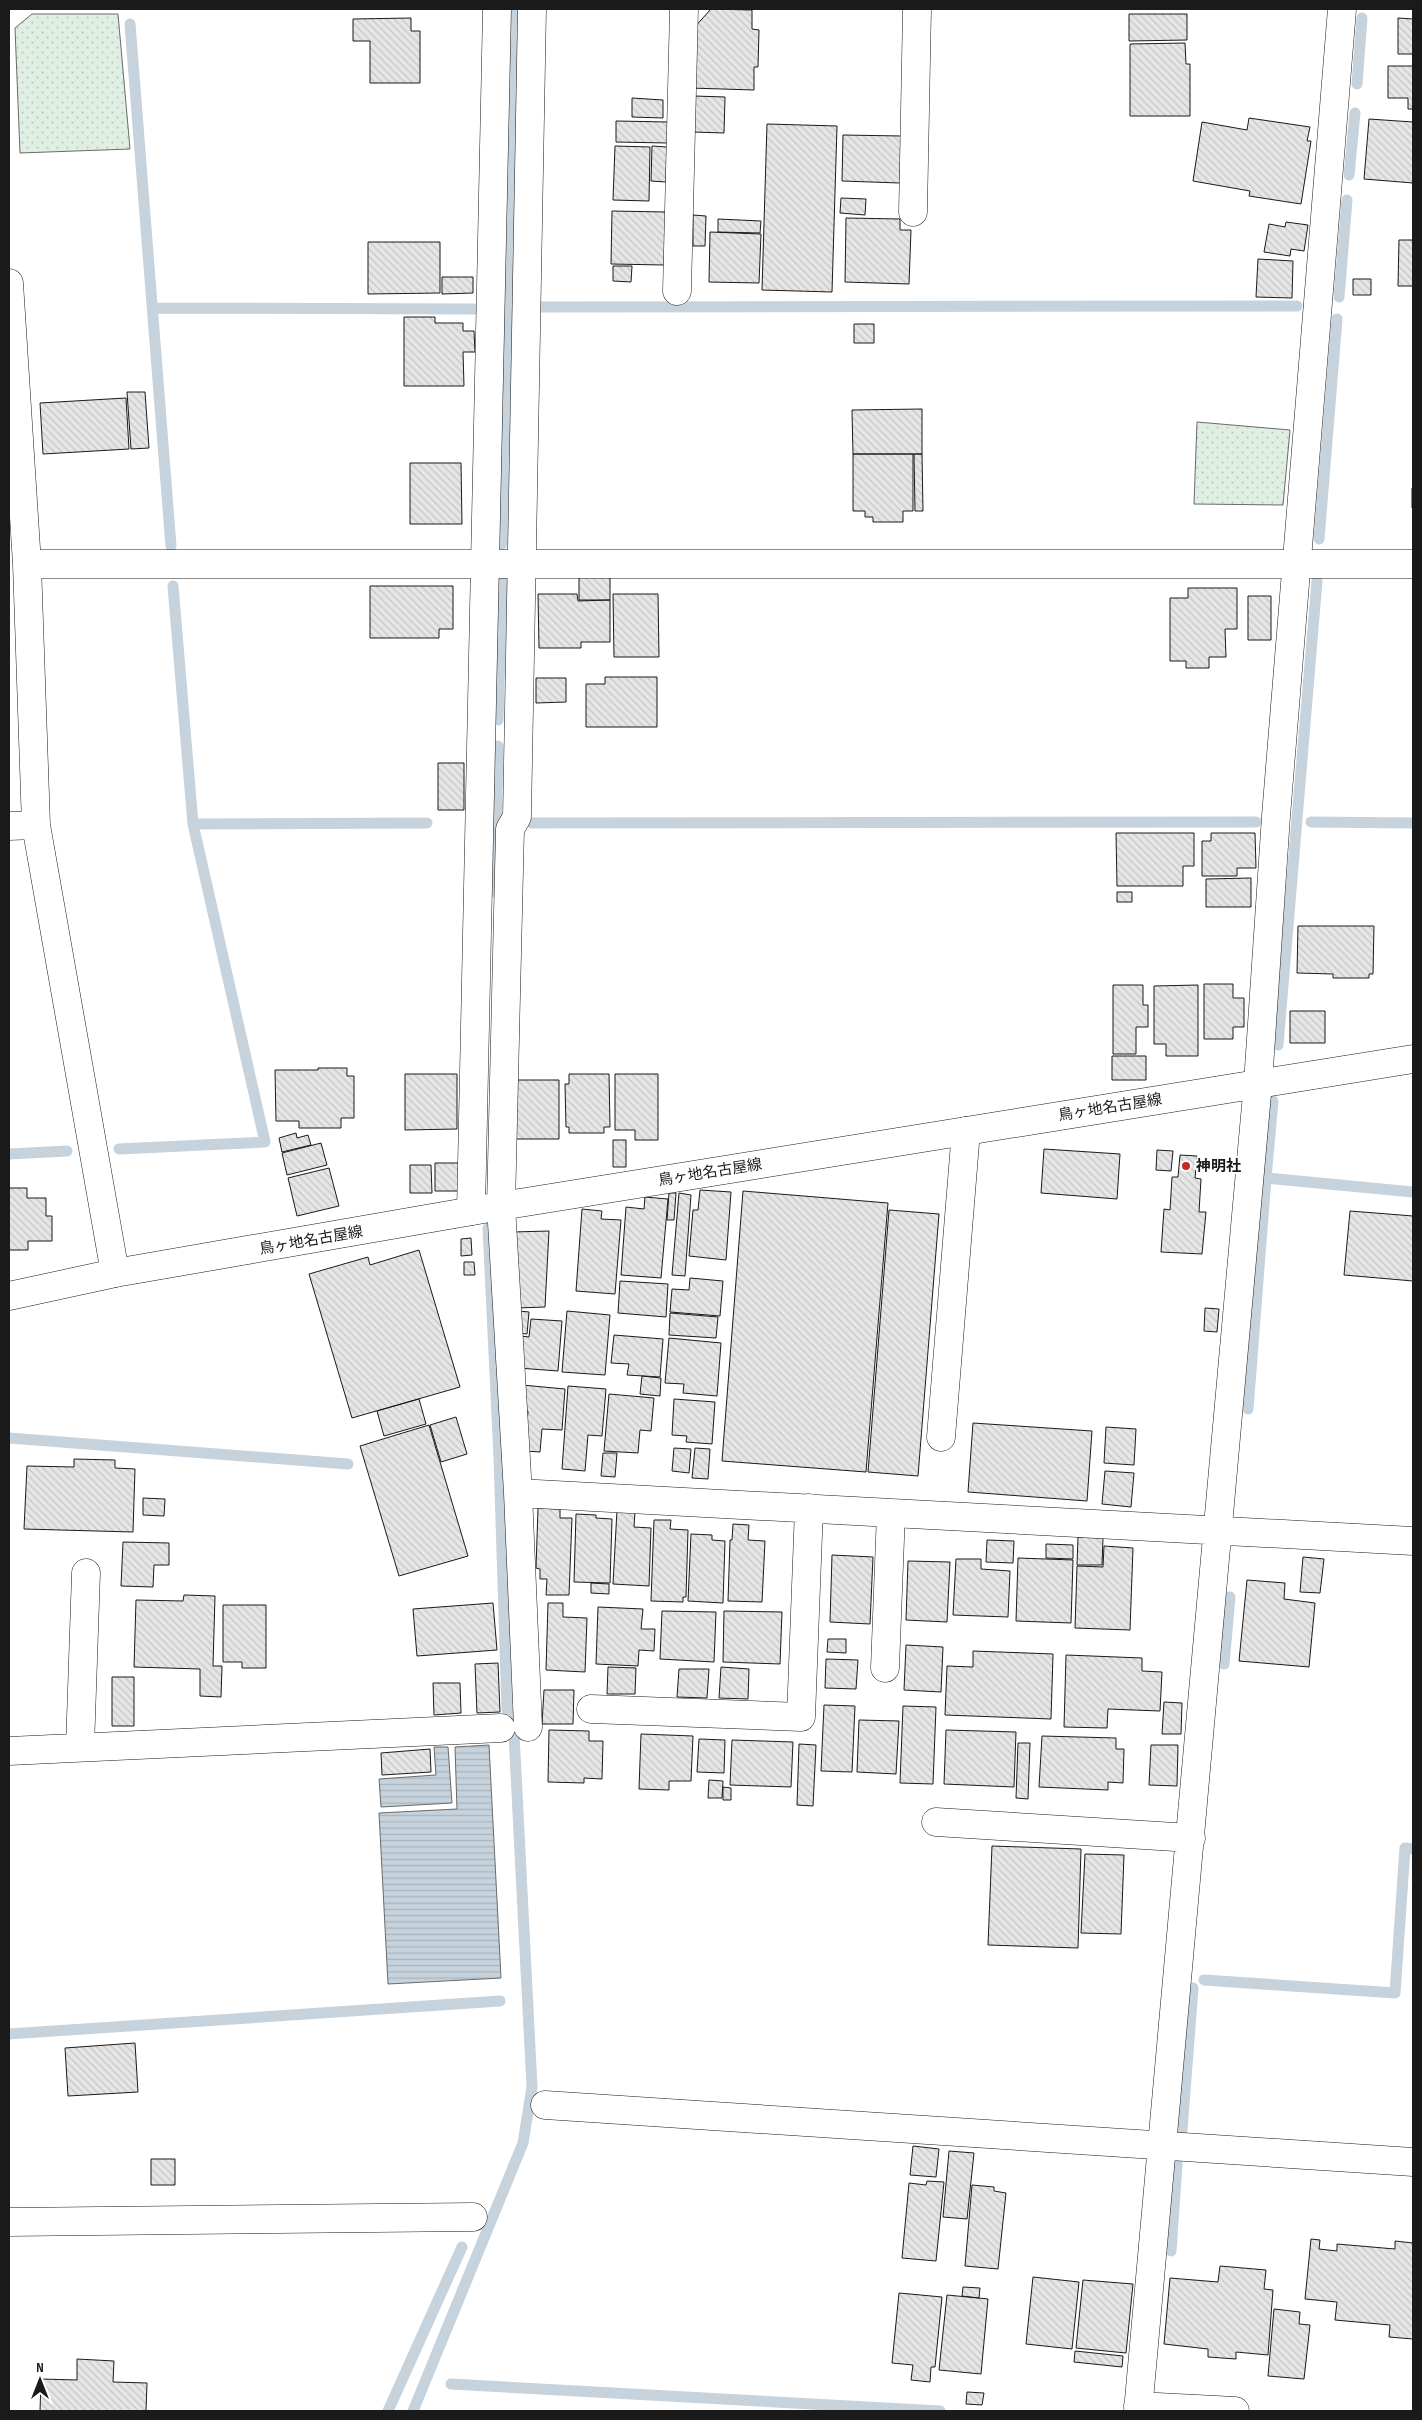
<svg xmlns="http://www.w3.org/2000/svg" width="1422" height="2420" viewBox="0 0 1422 2420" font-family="'Sofia Sans Condensed','Noto Sans JP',sans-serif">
<defs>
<pattern id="green-dots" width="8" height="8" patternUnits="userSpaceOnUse" patternTransform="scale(1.25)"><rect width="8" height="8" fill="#e0efe3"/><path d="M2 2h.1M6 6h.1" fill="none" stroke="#c0ccc2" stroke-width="1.8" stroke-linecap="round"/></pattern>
<pattern id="water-rules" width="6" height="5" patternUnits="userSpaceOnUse" patternTransform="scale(1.25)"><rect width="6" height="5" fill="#c6d2dc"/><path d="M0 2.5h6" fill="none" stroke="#aab4bc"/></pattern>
<pattern id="building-back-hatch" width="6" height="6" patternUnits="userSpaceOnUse" patternTransform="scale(1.25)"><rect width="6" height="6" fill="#e6e6e6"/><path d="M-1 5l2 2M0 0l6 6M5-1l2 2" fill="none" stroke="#c5c5c5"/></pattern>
</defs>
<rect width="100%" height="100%" fill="#fff"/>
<path fill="url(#green-dots)" stroke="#6a6a6a" d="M 32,14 L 118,14 L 130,149 L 20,153 L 15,28 Z
M 1197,422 L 1290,430 L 1283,505 L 1194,504 Z"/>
<path fill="url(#water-rules)" stroke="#6a6a6a" d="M 489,1745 L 501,1978 L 388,1984 L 379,1813 L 457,1809 L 455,1747 Z
M 434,1747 L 448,1747 L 452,1803 L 381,1807 L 379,1779 L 436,1775 Z"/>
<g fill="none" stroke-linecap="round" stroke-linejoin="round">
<path stroke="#c6d2dc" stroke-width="11" d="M 130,24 L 171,546
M 1357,84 L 1362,18
M 1349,175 L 1355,113
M 1339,297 L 1347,200
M 539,307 L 1297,306
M 154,308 L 474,309
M 1319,539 L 1337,319
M 502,544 L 514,15
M 498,720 L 502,582
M 1311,822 L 1413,823
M 532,823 L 1256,822
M 193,824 L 427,823
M 495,892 L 498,746
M 1278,1045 L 1317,581
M 119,1149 L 265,1142 L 193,824 L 173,586
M 9,1154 L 67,1151
M 1266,1178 L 1273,1101
M 1248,1409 L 1266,1178 L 1413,1192
M 9,1438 L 348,1464
M 1224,1664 L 1230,1597
M 1204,1980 L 1395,1993 L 1405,1848 L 1413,1849
M 9,2034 L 500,2001
M 1182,2130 L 1193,1988
M 1171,2251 L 1177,2164
M 451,2384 L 940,2411
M 388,2411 L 462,2247
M 413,2411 L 523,2143 L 532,2087 L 514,1734 L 507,1709 L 499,1457 L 488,1228"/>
</g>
<path fill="url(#building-back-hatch)" stroke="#1a1a1a" d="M 711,9 L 752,10 L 752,29 L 759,30 L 758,67 L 754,67 L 754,90 L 690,88 L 692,30 Z
M 1129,14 L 1187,14 L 1187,40 L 1129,41 Z
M 411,18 L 411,31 L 420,31 L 420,83 L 370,83 L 370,41 L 353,41 L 353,19 Z
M 1398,18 L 1413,19 L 1413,54 L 1398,54 Z
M 1185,43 L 1186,64 L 1190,64 L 1190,116 L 1130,116 L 1130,44 Z
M 1388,66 L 1413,66 L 1413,109 L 1408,109 L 1408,98 L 1388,98 Z
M 694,96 L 725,97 L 724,133 L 693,132 Z
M 632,98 L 663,100 L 663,118 L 632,117 Z
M 1249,118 L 1310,127 L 1307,141 L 1311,141 L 1301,204 L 1249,196 L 1250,191 L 1193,181 L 1202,122 L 1247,130 Z
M 1369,119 L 1413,122 L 1413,183 L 1364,179 Z
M 616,121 L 668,122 L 668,143 L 616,142 Z
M 767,124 L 837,126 L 832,292 L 762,290 Z
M 843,135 L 901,136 L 900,183 L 842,181 Z
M 615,146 L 650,147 L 649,201 L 613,200 Z
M 652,146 L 667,147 L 666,182 L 651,181 Z
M 841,198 L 866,199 L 865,215 L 840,213 Z
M 612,211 L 666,212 L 664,265 L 611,264 Z
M 693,215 L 706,216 L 705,246 L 693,246 Z
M 846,218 L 900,219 L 900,230 L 911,230 L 909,284 L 845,282 Z
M 718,219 L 761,221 L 760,233 L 718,232 Z
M 1286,222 L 1308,225 L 1304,251 L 1291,249 L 1290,256 L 1264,252 L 1269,224 L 1285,227 Z
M 710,232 L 761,234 L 759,283 L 709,282 Z
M 1399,240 L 1413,240 L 1413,286 L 1398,286 Z
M 368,242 L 440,242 L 440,293 L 368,294 Z
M 1258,259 L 1293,261 L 1292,298 L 1256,297 Z
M 613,266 L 632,266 L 631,282 L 613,281 Z
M 442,277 L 473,277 L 473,293 L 442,294 Z
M 1353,279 L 1371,279 L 1371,295 L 1353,295 Z
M 404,317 L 435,317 L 435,323 L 463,323 L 463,331 L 474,331 L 475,352 L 463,352 L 464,386 L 404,386 Z
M 854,324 L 874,324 L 874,343 L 854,343 Z
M 127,392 L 145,392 L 149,448 L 131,449 Z
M 126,398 L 129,449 L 43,454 L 40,403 Z
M 922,409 L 922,454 L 853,454 L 852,410 Z
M 853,454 L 913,454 L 913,511 L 903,511 L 903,522 L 873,522 L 873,517 L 865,517 L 865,511 L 853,511 Z
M 914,454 L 922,454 L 923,511 L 915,511 Z
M 410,463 L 461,463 L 462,524 L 410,524 Z
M 1412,488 L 1413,488 L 1413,508 L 1412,508 Z
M 579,577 L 610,577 L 610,600 L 579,600 Z
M 370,586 L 453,586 L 453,629 L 439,629 L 439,638 L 370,638 Z
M 1188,588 L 1237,588 L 1237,629 L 1225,629 L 1226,657 L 1209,657 L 1209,668 L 1186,668 L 1186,661 L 1170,661 L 1170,598 L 1188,598 Z
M 538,594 L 577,594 L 578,601 L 610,600 L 610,642 L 581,642 L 581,648 L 539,648 Z
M 613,594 L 658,594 L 659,657 L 614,657 Z
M 1248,596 L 1271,596 L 1271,640 L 1248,640 Z
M 605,677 L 657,677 L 657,727 L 586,727 L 586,684 L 605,684 Z
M 536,678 L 566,678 L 566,702 L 536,703 Z
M 438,763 L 464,763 L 464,810 L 438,810 Z
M 1116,833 L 1194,833 L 1194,866 L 1183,866 L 1183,886 L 1117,886 Z
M 1211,833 L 1255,833 L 1256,868 L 1237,868 L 1237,876 L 1202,876 L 1202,841 L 1211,841 Z
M 1251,878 L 1251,907 L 1206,907 L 1206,879 Z
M 1117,892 L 1132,892 L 1132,902 L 1117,902 Z
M 1298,926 L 1374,926 L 1373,974 L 1369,974 L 1369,978 L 1333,978 L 1333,974 L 1297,973 Z
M 1204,984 L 1233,984 L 1233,998 L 1244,998 L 1244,1027 L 1233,1027 L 1233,1039 L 1204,1039 Z
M 1113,985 L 1143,985 L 1143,1005 L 1148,1005 L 1148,1027 L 1136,1027 L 1136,1054 L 1113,1054 Z
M 1198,985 L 1198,1056 L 1166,1056 L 1166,1044 L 1154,1044 L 1154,986 Z
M 1290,1011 L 1325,1011 L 1325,1043 L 1290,1043 Z
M 1112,1056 L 1146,1056 L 1146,1080 L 1112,1080 Z
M 318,1068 L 347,1068 L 347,1076 L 354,1076 L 354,1118 L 341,1118 L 341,1128 L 299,1128 L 299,1121 L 276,1121 L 275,1070 L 318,1070 Z
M 405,1074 L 457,1074 L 457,1129 L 405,1130 Z
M 569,1074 L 609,1074 L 610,1127 L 604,1127 L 604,1133 L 569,1133 L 569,1127 L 566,1127 L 565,1084 L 569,1084 Z
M 615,1074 L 658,1074 L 658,1140 L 635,1140 L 635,1130 L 615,1130 Z
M 514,1080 L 559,1080 L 559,1139 L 514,1139 Z
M 296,1133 L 297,1138 L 308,1135 L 311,1145 L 282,1152 L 279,1138 Z
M 613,1140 L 626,1140 L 626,1167 L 613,1167 Z
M 321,1143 L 327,1165 L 287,1175 L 282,1153 Z
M 1044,1149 L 1120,1154 L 1117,1199 L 1041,1193 Z
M 1157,1150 L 1173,1151 L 1171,1171 L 1156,1170 Z
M 1180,1155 L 1197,1156 L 1195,1178 L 1201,1179 L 1199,1212 L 1206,1212 L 1202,1254 L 1161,1252 L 1164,1209 L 1170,1210 L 1172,1177 L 1178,1177 Z
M 435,1163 L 459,1163 L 459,1191 L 435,1191 Z
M 410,1165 L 431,1165 L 432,1193 L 410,1193 Z
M 329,1168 L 339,1206 L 297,1216 L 288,1178 Z
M 9,1188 L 27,1188 L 27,1198 L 46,1198 L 46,1216 L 52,1216 L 52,1241 L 28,1241 L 28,1250 L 9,1250 Z
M 700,1190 L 731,1192 L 726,1260 L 689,1256 L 693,1210 L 698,1210 Z
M 743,1191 L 888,1203 L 866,1472 L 722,1461 Z
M 669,1193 L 676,1193 L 674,1220 L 667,1220 Z
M 679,1193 L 691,1195 L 685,1276 L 672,1275 Z
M 645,1197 L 668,1199 L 661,1278 L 621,1275 L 626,1207 L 644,1209 Z
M 582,1209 L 602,1211 L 601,1219 L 621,1220 L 615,1294 L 576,1291 Z
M 889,1210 L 939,1214 L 918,1476 L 868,1472 Z
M 1350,1211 L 1413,1216 L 1413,1281 L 1344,1275 Z
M 549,1231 L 545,1307 L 516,1308 L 513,1232 Z
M 471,1238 L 472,1255 L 461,1256 L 461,1239 Z
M 419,1250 L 460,1387 L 352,1418 L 309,1274 L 368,1257 L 370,1265 Z
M 464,1262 L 474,1262 L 475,1275 L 464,1275 Z
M 690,1278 L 723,1281 L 720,1316 L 670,1312 L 672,1289 L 689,1290 Z
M 620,1281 L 668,1284 L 666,1317 L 618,1313 Z
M 1205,1308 L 1219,1309 L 1217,1332 L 1204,1331 Z
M 519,1311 L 529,1312 L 527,1334 L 517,1333 Z
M 567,1311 L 610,1315 L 605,1375 L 562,1372 Z
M 670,1313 L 718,1317 L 716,1338 L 669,1335 Z
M 531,1319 L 562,1321 L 558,1371 L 518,1368 L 520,1336 L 529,1337 Z
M 614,1335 L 663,1339 L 660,1377 L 627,1375 L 629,1364 L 611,1363 Z
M 669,1338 L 721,1343 L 717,1396 L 683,1393 L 684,1384 L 665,1383 Z
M 642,1376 L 661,1378 L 660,1396 L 640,1394 Z
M 522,1385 L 565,1389 L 562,1430 L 542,1429 L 540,1452 L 525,1451 L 528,1411 L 520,1410 Z
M 568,1386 L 606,1389 L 602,1436 L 588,1435 L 585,1471 L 562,1469 Z
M 609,1394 L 654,1398 L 651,1431 L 640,1430 L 638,1453 L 604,1451 Z
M 419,1399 L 426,1424 L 384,1436 L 377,1411 Z
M 674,1399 L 715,1402 L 712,1444 L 686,1442 L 687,1436 L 672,1435 Z
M 456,1417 L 467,1454 L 441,1462 L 430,1425 Z
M 973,1423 L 1092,1431 L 1087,1501 L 968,1492 Z
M 429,1425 L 468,1556 L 399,1576 L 360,1446 Z
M 1106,1427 L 1136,1429 L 1134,1465 L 1104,1463 Z
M 674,1448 L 691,1449 L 689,1473 L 672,1471 Z
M 695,1448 L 710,1449 L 708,1479 L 692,1478 Z
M 603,1453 L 617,1453 L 615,1477 L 601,1476 Z
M 74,1459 L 115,1460 L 115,1468 L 135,1469 L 133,1532 L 24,1529 L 27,1466 L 74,1467 Z
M 1105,1471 L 1134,1473 L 1131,1507 L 1102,1504 Z
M 143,1498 L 165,1499 L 164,1516 L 143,1515 Z
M 538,1508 L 560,1509 L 560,1518 L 572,1518 L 569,1595 L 546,1595 L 547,1579 L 540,1579 L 540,1569 L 536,1568 Z
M 617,1510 L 635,1511 L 634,1527 L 651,1528 L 649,1586 L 613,1584 Z
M 576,1514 L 596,1515 L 596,1518 L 612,1519 L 610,1583 L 574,1582 Z
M 654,1520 L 671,1520 L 670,1529 L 688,1530 L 686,1597 L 683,1597 L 683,1602 L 651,1601 Z
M 733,1524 L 749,1525 L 748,1540 L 765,1541 L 762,1602 L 728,1601 L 730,1540 L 732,1540 Z
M 691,1534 L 712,1535 L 712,1540 L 725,1541 L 723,1603 L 688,1601 Z
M 1078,1537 L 1103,1538 L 1102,1565 L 1077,1565 Z
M 987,1540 L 1014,1541 L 1013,1563 L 986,1562 Z
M 123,1542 L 169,1543 L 169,1565 L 154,1565 L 153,1587 L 121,1586 Z
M 1046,1544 L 1073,1545 L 1073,1559 L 1046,1558 Z
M 1104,1546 L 1133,1548 L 1130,1630 L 1075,1628 L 1077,1566 L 1103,1567 Z
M 832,1555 L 873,1557 L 870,1624 L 830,1622 Z
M 1303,1557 L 1324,1559 L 1320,1593 L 1300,1592 Z
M 1018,1558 L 1073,1560 L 1071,1623 L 1016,1621 Z
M 956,1559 L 981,1559 L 981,1569 L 1010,1571 L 1008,1617 L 953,1615 Z
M 908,1561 L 950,1562 L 947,1622 L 906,1620 Z
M 1247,1580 L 1285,1583 L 1284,1599 L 1315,1603 L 1309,1667 L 1239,1661 Z
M 591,1583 L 609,1584 L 609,1594 L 591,1593 Z
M 184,1595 L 215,1596 L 213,1666 L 222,1666 L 221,1697 L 200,1696 L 200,1669 L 134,1667 L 136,1600 L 183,1601 Z
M 493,1603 L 497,1650 L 417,1656 L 413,1609 Z
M 548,1603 L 563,1603 L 563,1617 L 587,1618 L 585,1672 L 546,1670 Z
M 223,1605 L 266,1605 L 266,1668 L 242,1668 L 242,1662 L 223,1662 Z
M 598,1607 L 643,1609 L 641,1629 L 655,1629 L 654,1651 L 639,1650 L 638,1666 L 596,1664 Z
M 662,1611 L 716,1612 L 714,1662 L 660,1659 Z
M 724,1611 L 782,1612 L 780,1664 L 723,1662 Z
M 828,1639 L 846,1639 L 846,1653 L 827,1652 Z
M 906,1645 L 943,1647 L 941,1692 L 904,1690 Z
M 973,1651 L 1053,1654 L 1051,1719 L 945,1715 L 947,1666 L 973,1667 Z
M 1066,1655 L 1142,1658 L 1142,1671 L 1162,1672 L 1160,1711 L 1108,1709 L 1107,1728 L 1064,1727 Z
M 826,1659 L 858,1660 L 856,1689 L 825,1688 Z
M 498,1663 L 500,1712 L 477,1713 L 475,1664 Z
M 608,1667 L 636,1668 L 635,1694 L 607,1694 Z
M 721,1667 L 749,1669 L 748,1699 L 719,1698 Z
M 679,1669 L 709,1669 L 707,1698 L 677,1697 Z
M 112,1677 L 134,1677 L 134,1726 L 112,1726 Z
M 433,1683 L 460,1683 L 461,1713 L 434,1715 Z
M 544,1690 L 574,1690 L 573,1724 L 542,1724 Z
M 1164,1702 L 1182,1703 L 1181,1734 L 1162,1734 Z
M 824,1705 L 855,1706 L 852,1772 L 821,1771 Z
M 903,1706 L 936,1707 L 933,1784 L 900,1783 Z
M 859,1720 L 899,1721 L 896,1774 L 857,1772 Z
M 549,1730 L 589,1731 L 589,1741 L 603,1741 L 602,1779 L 584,1778 L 584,1783 L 548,1782 Z
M 946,1730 L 1016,1732 L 1014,1787 L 944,1784 Z
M 641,1734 L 693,1736 L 691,1781 L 669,1781 L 669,1790 L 639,1789 Z
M 1042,1736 L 1116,1738 L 1116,1749 L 1124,1749 L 1123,1783 L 1108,1782 L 1108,1790 L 1039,1787 Z
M 699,1739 L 725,1740 L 724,1773 L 697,1772 Z
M 732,1740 L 793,1742 L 791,1787 L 730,1785 Z
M 1018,1743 L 1030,1743 L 1028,1799 L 1016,1798 Z
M 799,1744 L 816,1745 L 813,1806 L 797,1805 Z
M 1151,1745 L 1178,1745 L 1177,1786 L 1149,1785 Z
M 430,1749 L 431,1772 L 382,1775 L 381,1753 Z
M 709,1780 L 723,1781 L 722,1798 L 708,1798 Z
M 723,1787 L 731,1788 L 731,1800 L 723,1800 Z
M 992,1846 L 1081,1849 L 1078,1948 L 988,1945 Z
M 1085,1854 L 1124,1855 L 1121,1934 L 1081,1933 Z
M 135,2043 L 138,2092 L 68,2096 L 65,2048 Z
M 913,2146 L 939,2149 L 936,2177 L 910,2175 Z
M 949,2151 L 974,2153 L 967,2219 L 943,2217 Z
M 151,2159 L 175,2159 L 175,2185 L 151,2185 Z
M 927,2181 L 944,2182 L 936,2261 L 902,2258 L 909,2183 L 926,2185 Z
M 972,2185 L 994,2187 L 994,2191 L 1006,2193 L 998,2269 L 965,2266 Z
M 1311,2239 L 1320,2240 L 1319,2249 L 1337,2251 L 1337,2244 L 1395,2249 L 1395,2241 L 1413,2243 L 1413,2339 L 1389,2337 L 1390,2325 L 1335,2320 L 1337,2302 L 1305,2299 Z
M 1220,2266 L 1266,2270 L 1264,2289 L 1273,2290 L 1268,2355 L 1236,2352 L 1236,2359 L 1208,2357 L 1208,2349 L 1164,2344 L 1170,2278 L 1218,2282 Z
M 1033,2277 L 1079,2282 L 1072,2349 L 1026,2344 Z
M 1083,2280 L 1133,2284 L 1126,2353 L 1076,2348 Z
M 963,2287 L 980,2288 L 979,2298 L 962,2296 Z
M 899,2293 L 942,2297 L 935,2367 L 931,2367 L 930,2382 L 911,2380 L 913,2365 L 892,2363 Z
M 947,2295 L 988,2299 L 981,2374 L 939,2370 Z
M 1274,2309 L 1300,2312 L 1299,2324 L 1310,2325 L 1304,2379 L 1268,2376 Z
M 1075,2351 L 1123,2356 L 1122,2367 L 1074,2362 Z
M 77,2359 L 114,2361 L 113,2382 L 147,2383 L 146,2411 L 40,2411 L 41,2379 L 77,2380 Z
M 967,2392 L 984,2393 L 982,2405 L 966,2404 Z"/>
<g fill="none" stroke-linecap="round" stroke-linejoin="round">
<defs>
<path id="minor" d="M 913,212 L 917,9
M 9,283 L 27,564 L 36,825 L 115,1273
M 677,291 L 684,9
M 27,564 L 1413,564
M 9,826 L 36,825
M 471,1211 L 497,9
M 941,1437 L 966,1131
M 518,1493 L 1413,1541
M 885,1668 L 891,1513
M 591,1709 L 801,1717 L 809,1508
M 528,1727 L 518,1493 L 501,1206 L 510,829 L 517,817 L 532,9
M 80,1747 L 86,1573
M 9,1751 L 501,1728
M 936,1822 L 1191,1838
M 545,2105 L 1413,2162
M 9,2222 L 473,2217
M 1138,2406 L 1235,2411
M 1138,2411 L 1258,1083 L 1276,816 L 1342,9"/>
<path id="major" d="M 9,1296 L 115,1273 L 501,1206 L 1413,1059"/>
</defs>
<use href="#minor" stroke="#1a1a1a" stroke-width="29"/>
<use href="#major" stroke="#1a1a1a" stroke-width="29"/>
<use href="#minor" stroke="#fff" stroke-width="28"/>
<use href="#major" stroke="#fff" stroke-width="28"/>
</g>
<circle fill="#c62828" stroke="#fff" stroke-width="2" cx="1186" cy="1166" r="5"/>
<g text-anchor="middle" stroke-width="4" stroke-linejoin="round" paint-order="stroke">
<g font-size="15" fill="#1a1a1a" stroke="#fff">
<text transform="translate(1110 1107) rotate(-9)" y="5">鳥ヶ地名古屋線</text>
<text transform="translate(710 1172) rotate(-9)" y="5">鳥ヶ地名古屋線</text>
<text transform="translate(311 1240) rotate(-10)" y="5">鳥ヶ地名古屋線</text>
</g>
<g font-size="15" font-weight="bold" fill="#1a1a1a" stroke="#fff" text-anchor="start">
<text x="1196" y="1171">神明社</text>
</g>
</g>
<rect width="1422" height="2420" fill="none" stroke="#1a1a1a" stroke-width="20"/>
<g transform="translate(40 2380)" stroke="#ffffff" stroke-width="4" paint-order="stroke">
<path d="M0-4L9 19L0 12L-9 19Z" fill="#1a1a1a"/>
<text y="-8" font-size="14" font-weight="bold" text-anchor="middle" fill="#1a1a1a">N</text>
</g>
</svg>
